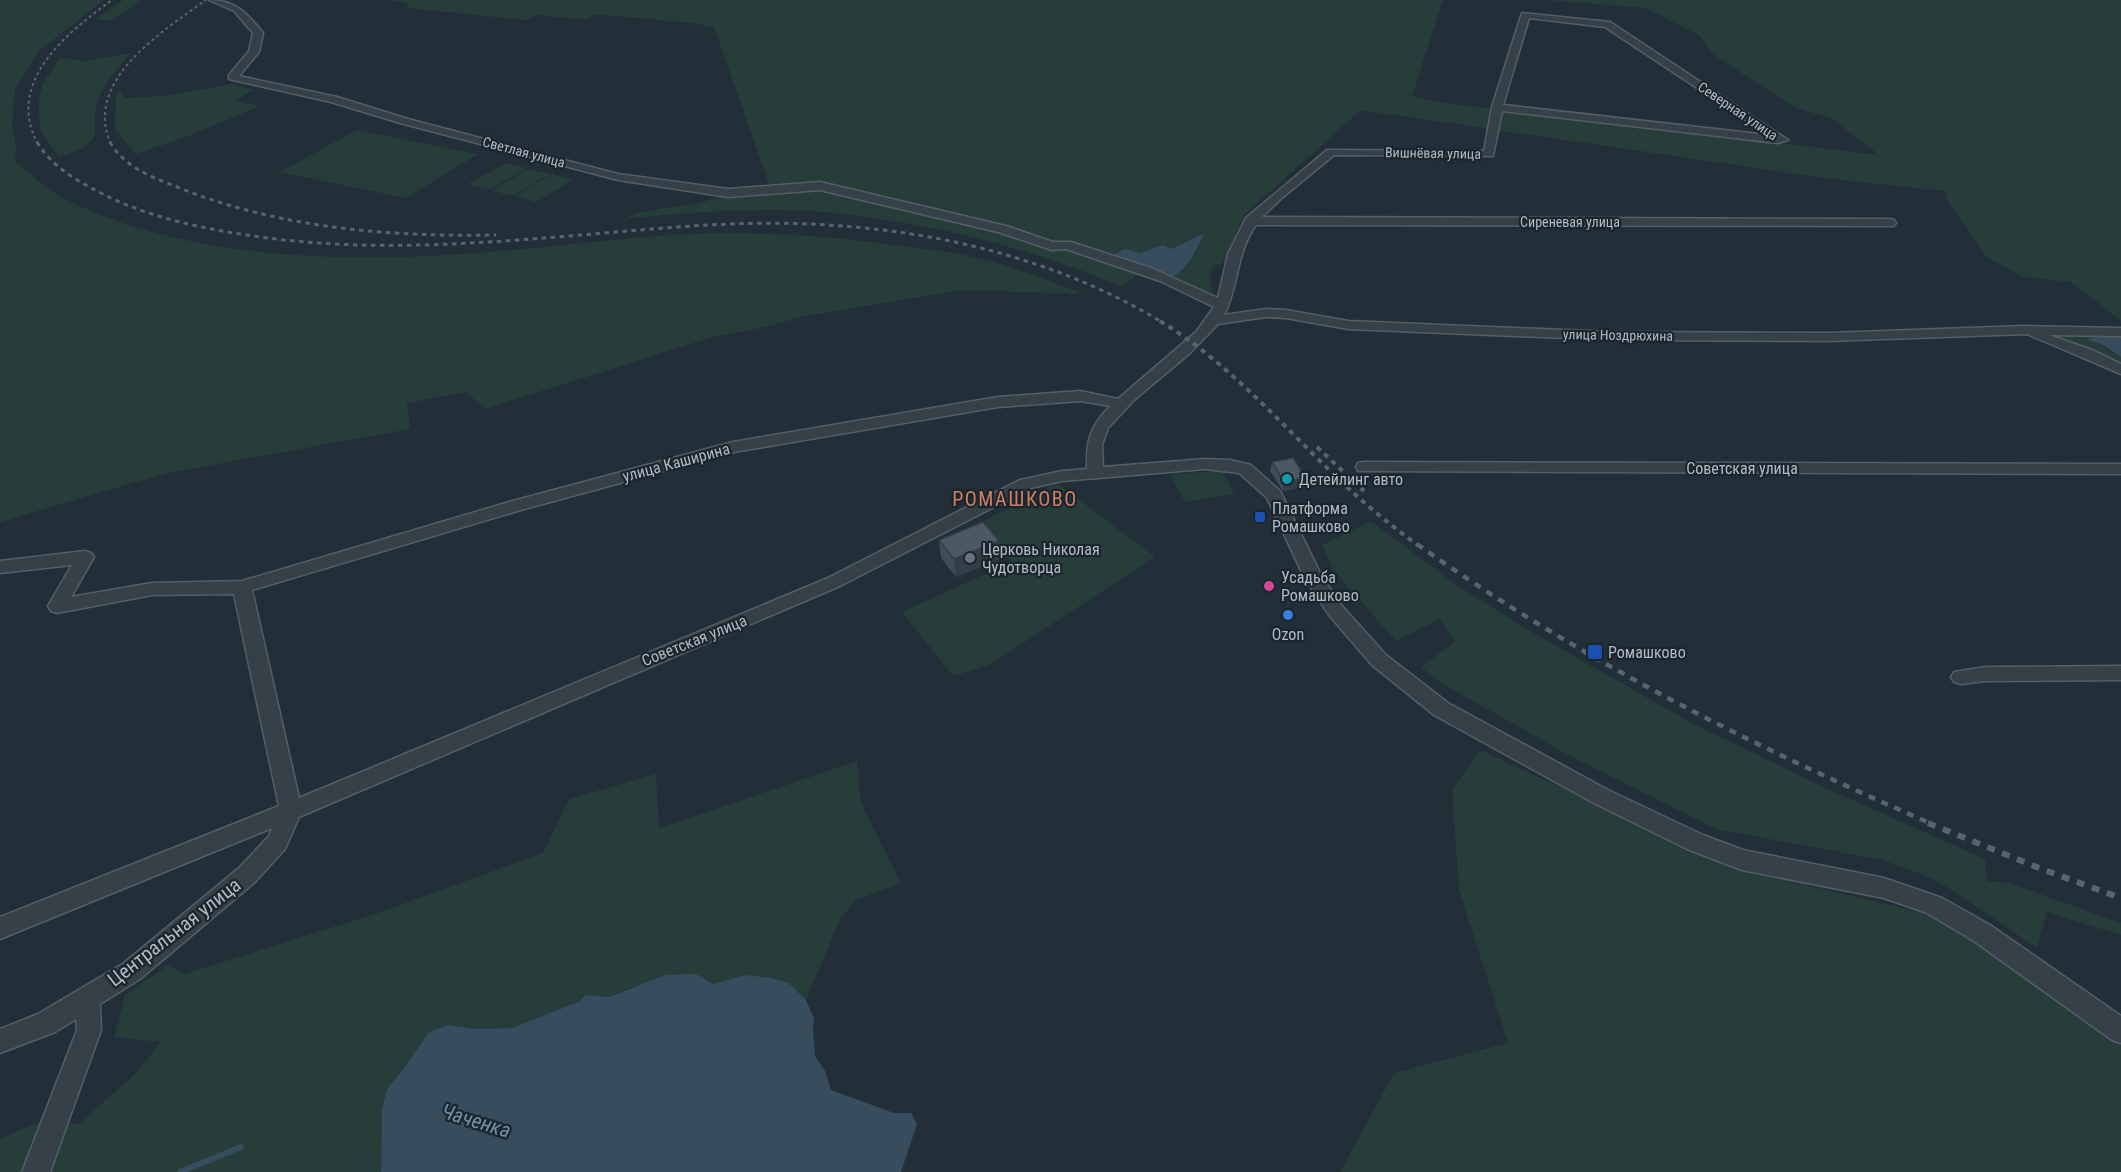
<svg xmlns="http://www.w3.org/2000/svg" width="2121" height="1172" viewBox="0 0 2121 1172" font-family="'Roboto Condensed',sans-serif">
<rect width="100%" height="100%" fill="#222f38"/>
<path fill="#273d3a" d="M 0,0 L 104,0 L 38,52 L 15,89 L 12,124 L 16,147 L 15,161 C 30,173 46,189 63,198 C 189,262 353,263 491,252 C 568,246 645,234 722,233 C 785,233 847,238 909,247 C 940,251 972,255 1001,264 C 1029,273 1057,284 1084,294 L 963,290 L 801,317 L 764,327 L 713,337 L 485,409 L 466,392 L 407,403 L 410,429 L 167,473 L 0,522 Z
M 123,0 L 142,0 L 112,20 L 94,20 Z
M 388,0 L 1443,0 L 1412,96 L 1436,102 L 1879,155 L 1833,119 L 1794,107 L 1714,55 L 1700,36 L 1646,8 L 1546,0 L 2121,0 L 2121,321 L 2071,282 L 2020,276 L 1986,256 L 1947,200 L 1945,191 L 1824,178 L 1361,110 L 1244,215 L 1222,264 L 1214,265 L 1209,277 L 1213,291 L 1206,297 L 1172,277 C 1187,270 1197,250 1204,235 C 1191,236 1182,245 1171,249 L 1163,245 L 1140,253 L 1125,249 L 1110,256 L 1072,243 L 1050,248 L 1066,249 L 1143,271 L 1121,287 C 1027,246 927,222 825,212 C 759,207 689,212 623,219 L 640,212 L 696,204 L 725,195 L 775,194 L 770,187 L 714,27 L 692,23 L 595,14 L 587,20 L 538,15 L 525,20 L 408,8 L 407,3 Z
M 131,53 C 105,84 93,93 95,136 L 83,149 L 59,157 L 41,132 L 38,103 L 43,83 L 60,58 L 83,61 Z
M 232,84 L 253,90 L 235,101 L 260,106 L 186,137 L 136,154 L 115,130 L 116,95 L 120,90 L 124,98 L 164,96 Z
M 357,130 L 478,154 L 406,198 L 280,172 Z
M 506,163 L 527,168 L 489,190 L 468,184 Z
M 529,169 L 550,174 L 512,196 L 491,190 Z
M 552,174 L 573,180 L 536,202 L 514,196 Z
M 2036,333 L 2104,335 L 2088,339 L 2105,346 L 2121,357 L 2121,367 Z
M 1223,471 L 1234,494 L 1185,502 L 1170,474 Z
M 1057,483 L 1155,557 L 989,665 L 953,676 L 902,612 L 1012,562 L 980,523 Z
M 1371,521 L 1458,586 L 1535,634 L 1692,723 L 1823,787 L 1985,859 L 1987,881 L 2009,883 L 2121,923 L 2121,935 L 2047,912 L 2037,948 L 1947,887 L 1924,875 L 1882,860 L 1716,829 L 1570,756 L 1438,681 L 1421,667 L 1455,642 L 1440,619 L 1396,641 L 1334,571 L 1322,545 Z
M 1480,750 L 1738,869 L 1945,918 L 2121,1040 L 2121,1172 L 1340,1172 L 1394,1073 L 1508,1043 L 1459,890 L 1452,790 Z
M 857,761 L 861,803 L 901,883 L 856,900 L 840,919 L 806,1000 L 789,983 L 746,975 L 713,984 L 696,974 L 629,988 L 609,997 L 586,995 L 578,1002 L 512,1028 L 475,1029 L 448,1025 L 429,1032 L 404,1068 L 387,1089 L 382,1109 L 381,1172 L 0,1172 L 0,1139 L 39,1122 L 79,1124 L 134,1075 L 161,1042 L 114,1037 L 125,995 L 168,965 L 184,974 L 375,914 L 543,853 L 569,799 L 656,774 L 659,828 Z"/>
<path fill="#374d5e" d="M 1200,235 L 1204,235 C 1195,250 1189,269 1172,277 L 1117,258 L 1114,254 L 1125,249 L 1140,253 L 1163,245 L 1171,249 Z
M 2104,335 L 2121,335 L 2121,357 L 2105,346 L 2087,339 Z
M 696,974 L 713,984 L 746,975 L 771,978 L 789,983 L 806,1000 L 814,1018 L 813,1030 L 815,1056 L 825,1071 L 831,1090 L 894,1113 L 911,1113 L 917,1124 L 901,1172 L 381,1172 L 382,1109 L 387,1089 L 404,1068 L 429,1032 L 448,1025 L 475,1029 L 512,1028 L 578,1002 L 586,995 L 609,997 L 665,975 Z"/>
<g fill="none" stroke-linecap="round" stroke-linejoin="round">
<path stroke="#374d5e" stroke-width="6" d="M 180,1172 L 241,1147"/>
<defs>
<path id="minor" d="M 209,0 C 235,0 247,13 263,33 L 259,52 L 239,76 L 337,97 L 408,119 L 618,174 L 728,189 L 820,182 L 1006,226 L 1053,242 L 1071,242 L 1151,268 L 1218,298 L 1228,254 L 1246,218 L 1327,150 L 1484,151 L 1492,107 L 1522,13 L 1610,22 L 1788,140 L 1778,143 L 1502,111 L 1493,156 L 1334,155 L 1283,197 L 1262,217 L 1890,219 L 1894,220 L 1896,223 L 1894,226 L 1256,225 C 1236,252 1239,286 1224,315 L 1266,309 L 1286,310 L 1348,321 L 1613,332 L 1828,333 L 2024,326 L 2121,328 L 2121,336 L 2049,335 L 2092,350 L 2121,364 L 2121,374 L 2027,334 L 1828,341 L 1613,340 L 1348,329 L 1286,318 L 1266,317 L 1218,324 L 1190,353 L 1134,400 L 1108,428 L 1102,445 L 1103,467 L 1205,459 L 1230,460 L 1251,465 L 1280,491 L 1321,575 L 1341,605 L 1386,655 L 1448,703 L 1608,790 L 1703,835 L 1743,850 L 1884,878 L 1942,898 L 1990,925 L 2121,1016 L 2121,1043 L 2112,1040 L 1974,941 L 1927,913 L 1884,898 L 1742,870 L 1687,849 L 1592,802 L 1434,715 L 1372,665 L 1329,615 L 1304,577 L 1267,498 L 1239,473 L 1205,469 L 1062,481 L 1031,488 L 840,586 L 299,817 L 285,849 L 255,882 L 140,979 L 100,1004 L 101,1030 L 50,1172 L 22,1172 L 77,1030 L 76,1019 L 55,1032 L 0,1053 L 0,1029 L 38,1014 L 124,963 L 239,868 L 269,836 L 272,828 L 0,939 L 0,917 L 279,806 L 234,594 L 152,595 L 57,613 L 51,611 L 48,606 L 72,565 L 0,573 L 0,561 L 85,551 L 91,553 L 94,557 L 71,597 L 152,583 L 242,581 L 509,502 L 733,442 L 998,397 L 1080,391 L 1118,399 L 1196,332 L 1214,307 L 1160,281 L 1066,249 L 1052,250 L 998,232 L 820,190 L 728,197 L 618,180 L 400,123 L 331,102 L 229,79 L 229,75 L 249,51 L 253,33 L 234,11 ZM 1529,18 L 1605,27 L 1768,135 L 1503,105 ZM 1080,401 L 1110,406 C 1090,427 1086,440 1087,469 L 1062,471 L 1020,480 L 828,578 L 299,798 L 252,590 L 521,510 L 734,452 L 998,407 Z
M 1364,462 L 2121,464 L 2121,474 L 1358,471 L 1356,467 L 1358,463 Z
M 2121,666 L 2121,680 L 1986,681 L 1961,684 L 1954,682 L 1951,677 L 1954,672 L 1986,667 Z"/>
</defs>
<use href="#minor" stroke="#545e66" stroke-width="3"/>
<use href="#minor" fill="#364048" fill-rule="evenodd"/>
<path stroke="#58656f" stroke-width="2" stroke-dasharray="3 3" stroke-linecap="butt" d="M 38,144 C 4,82 68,32 112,0
M 111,144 C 82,81 163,31 206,0"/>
<path stroke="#58656f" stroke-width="3" stroke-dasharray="4.5 4.5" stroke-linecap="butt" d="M 37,142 C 53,169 84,185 111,198 C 154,218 200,228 247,235 C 354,252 461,245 569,236 C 655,229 741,219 827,225 C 945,232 1060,261 1162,322
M 110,142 C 124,167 152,177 177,187 C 278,228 388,237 496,235"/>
<path stroke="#58656f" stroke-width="4" stroke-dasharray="5 5" stroke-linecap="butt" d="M 1160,321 C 1231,364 1285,429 1345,485 C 1368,507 1393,527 1419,546
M 1317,447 L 1364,491"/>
<path stroke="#58656f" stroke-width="4.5" stroke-dasharray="7 7" stroke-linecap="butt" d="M 1417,544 C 1577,658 1752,746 1932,824"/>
<path stroke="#58656f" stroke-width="6" stroke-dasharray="8 8" stroke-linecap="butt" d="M 1928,823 L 2039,868 L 2121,898"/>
</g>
<path fill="#404d56" d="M 1272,462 L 1304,487 L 1283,491 L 1270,471 Z
M 939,540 L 1000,559 L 956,577 L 941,558 Z"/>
<path fill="#343e46" d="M 1306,478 L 1304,487 L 1283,491 L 1284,482 Z
M 999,541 L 1000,559 L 956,577 L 954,559 Z"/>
<path fill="#4b5964" stroke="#343e46" stroke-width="1.5" d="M 1293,458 L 1306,478 L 1284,482 L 1272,462 Z
M 983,522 L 999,541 L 954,559 L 939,540 Z"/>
<circle fill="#0f9aa8" stroke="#1b252d" stroke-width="2" cx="1287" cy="479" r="6"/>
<g fill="#1a4fb4" stroke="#1b252d" stroke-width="2">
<rect x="1254" y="511" width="12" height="12" rx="3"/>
<rect x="1587" y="644" width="16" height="16" rx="3"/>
</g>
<circle fill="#6b7280" stroke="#1b252d" stroke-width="2" cx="970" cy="558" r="6"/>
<circle fill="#d1479c" stroke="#1b252d" stroke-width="2" cx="1269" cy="586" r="6"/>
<circle fill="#3f7fe0" stroke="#1b252d" stroke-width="2" cx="1288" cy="615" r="6"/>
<g text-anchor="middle" stroke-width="4.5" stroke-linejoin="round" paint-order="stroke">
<g font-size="14" fill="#b1bbc5" stroke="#1b252d">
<text transform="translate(1738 111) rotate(34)" y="5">Северная улица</text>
<text transform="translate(524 152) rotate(15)" y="5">Светлая улица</text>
<text transform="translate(1433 153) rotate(1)" y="5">Вишнёвая улица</text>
<text x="1570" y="227">Сиреневая улица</text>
<text transform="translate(1618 335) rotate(1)" y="5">улица Ноздрюхина</text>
</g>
<g font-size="16" fill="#b1bbc5" stroke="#1b252d">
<text transform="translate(676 462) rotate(-15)" y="6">улица Каширина</text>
<text x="1742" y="474">Советская улица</text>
<text transform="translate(694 640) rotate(-22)" y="6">Советская улица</text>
</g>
<g font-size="16" fill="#b1bbc5" stroke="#1b252d" text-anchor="start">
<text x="1299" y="485">Детейлинг авто</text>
<text x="1272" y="514">Платформа<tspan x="1272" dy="18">Ромашково</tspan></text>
<text x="982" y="555">Церковь Николая<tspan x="982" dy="18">Чудотворца</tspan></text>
<text x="1281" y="583">Усадьба<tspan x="1281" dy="18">Ромашково</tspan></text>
<text x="1288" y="640" text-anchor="middle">Ozon</text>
<text x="1608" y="658">Ромашково</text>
</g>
<g font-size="20" letter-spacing="1.5" fill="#cd8063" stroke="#1b252d">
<text x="1015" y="506">РОМАШКОВО</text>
</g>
<g font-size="20" fill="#b1bbc5" stroke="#1b252d">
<text transform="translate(174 932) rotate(-38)" y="7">Центральная улица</text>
</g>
<g font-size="21" font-style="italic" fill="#7291a7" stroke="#1b252d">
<text transform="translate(476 1121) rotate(17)" y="7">Чаченка</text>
</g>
</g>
</svg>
